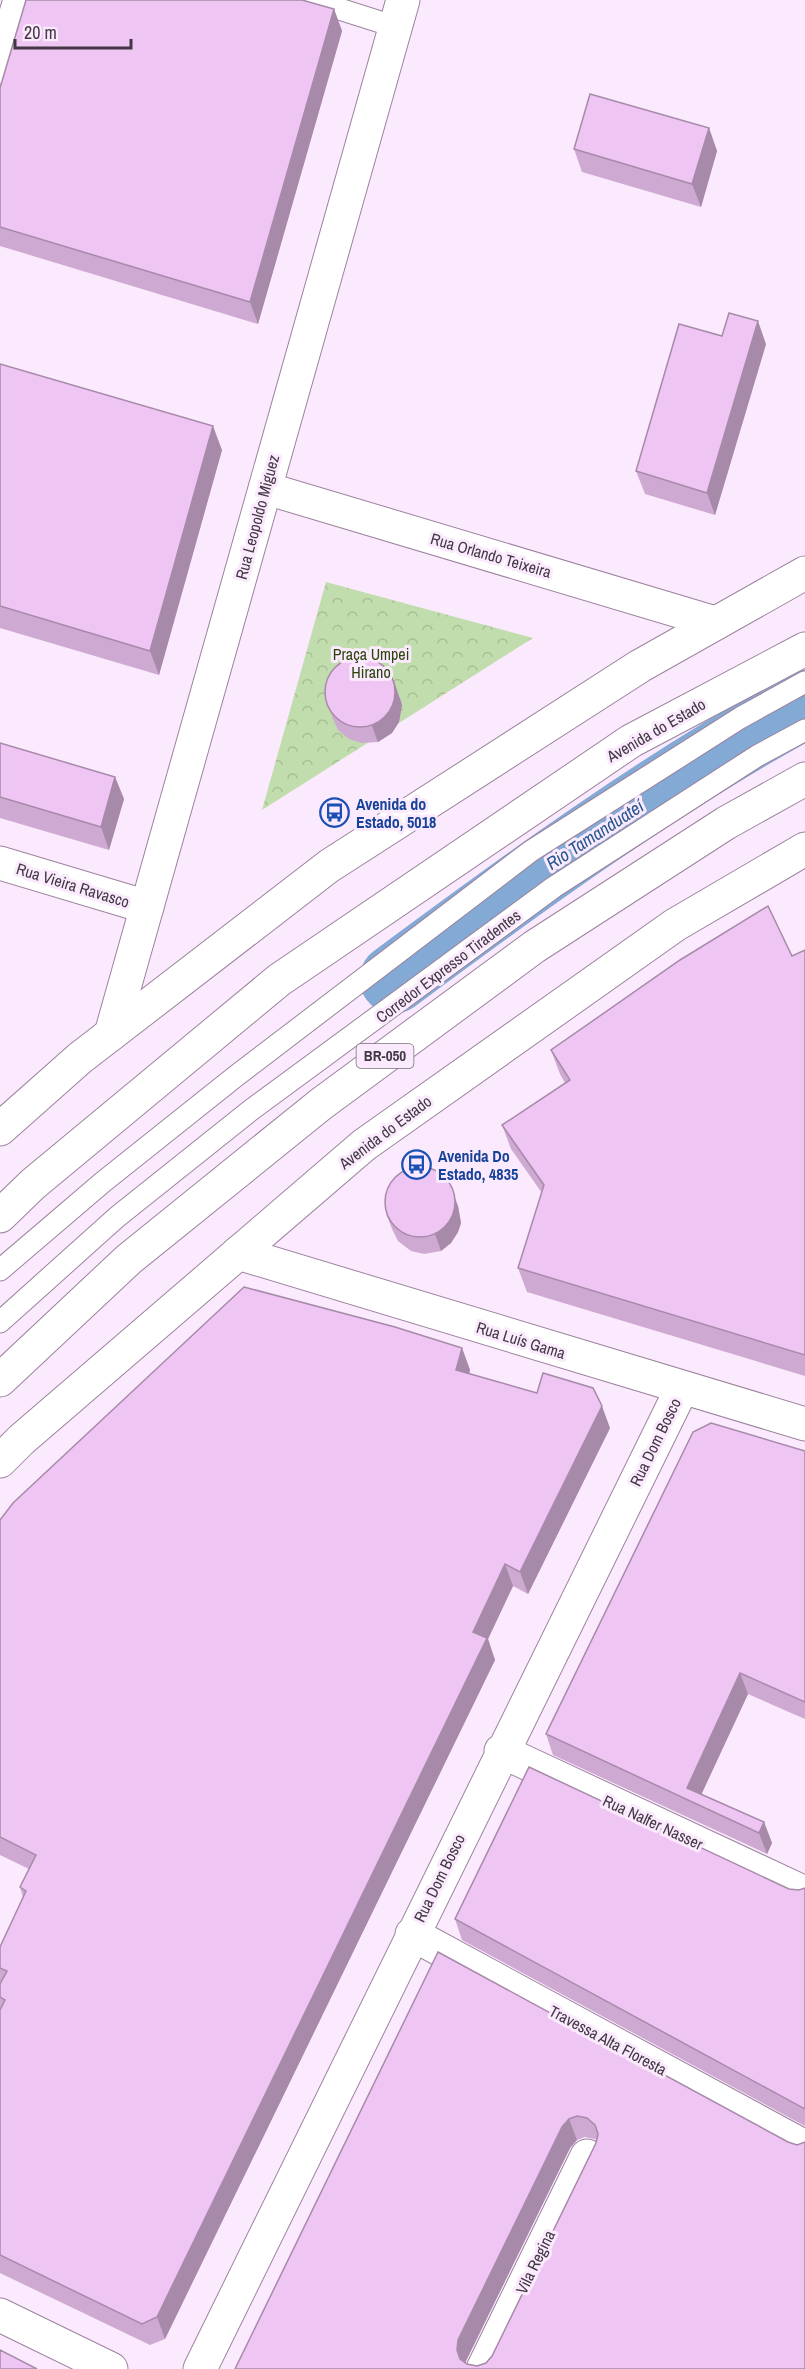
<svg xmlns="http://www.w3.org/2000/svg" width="805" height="2369" viewBox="0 0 805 2369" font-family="'Archivo Narrow',sans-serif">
<defs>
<pattern id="park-crowns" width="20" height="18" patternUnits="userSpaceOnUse" patternTransform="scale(1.5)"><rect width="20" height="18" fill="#c2ddad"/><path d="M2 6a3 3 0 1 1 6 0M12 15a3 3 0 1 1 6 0" fill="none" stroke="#a8be96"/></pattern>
</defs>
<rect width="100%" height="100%" fill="#fbeafd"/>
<path fill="url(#park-crowns)" d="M 326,582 L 533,638 L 262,810 Z"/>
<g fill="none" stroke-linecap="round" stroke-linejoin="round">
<path stroke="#83a9d5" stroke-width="69" d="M 394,979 C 526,881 660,783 805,704"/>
<defs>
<path id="service" d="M 311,0 L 396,27
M 0,1270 L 103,1182 L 236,1076 L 531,851 L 740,718 L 805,682
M 0,1322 L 117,1217 L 251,1110 L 554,887 L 757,756 L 805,730"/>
<path id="pedestrian" d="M 265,488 L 717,623"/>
<path id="minor" d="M 0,67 L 20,0
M 0,863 L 147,907
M 238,1253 L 805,1424
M 501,1751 L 805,1893
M 412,1934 L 805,2147
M 0,2315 L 111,2369
M 200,2369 L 682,1388
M 483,2369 L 587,2156"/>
<path id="secondary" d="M 111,1034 L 403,0"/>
<path id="primary" d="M 0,1129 L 80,1058 L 329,866 L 640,666 L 805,573
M 0,1461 L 21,1440 L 364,1145 L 675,925 L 805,849"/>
<path id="trunk" d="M 0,1216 L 33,1184 L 279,980 L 631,741 L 805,649
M 0,1380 L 129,1259 L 321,1104 L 534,947 L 726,823 L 805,779"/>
</defs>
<use href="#service" stroke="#9c839e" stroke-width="23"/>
<use href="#pedestrian" stroke="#9c839e" stroke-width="34"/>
<use href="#minor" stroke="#9c839e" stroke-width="35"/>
<use href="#secondary" stroke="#9c839e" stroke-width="35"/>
<use href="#primary" stroke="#9c839e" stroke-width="35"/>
<use href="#trunk" stroke="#9c839e" stroke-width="35"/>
<use href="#service" stroke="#fff" stroke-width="21"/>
<use href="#pedestrian" stroke="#fff" stroke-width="32"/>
<use href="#minor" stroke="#fff" stroke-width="33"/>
<use href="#secondary" stroke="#fff" stroke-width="33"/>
<use href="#primary" stroke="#fff" stroke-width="33"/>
<use href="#trunk" stroke="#fff" stroke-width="33"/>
</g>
<path fill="#cea9d1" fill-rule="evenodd" d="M 334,9 L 342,31 L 258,324 L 0,246 L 0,88 Z
M 709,128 L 717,151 L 701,207 L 582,172 L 574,149 Z
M 722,336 L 766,344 L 715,515 L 645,494 L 636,471 Z
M 0,364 L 222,450 L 159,675 L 0,628 Z
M 400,697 L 402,705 L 399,722 L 392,733 L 378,742 L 361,743 L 349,739 L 338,730 L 333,719 L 327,702 Z
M 0,743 L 115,777 L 124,799 L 109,850 L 0,818 Z
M 805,950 L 805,1376 L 527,1292 L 518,1268 L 542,1193 L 511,1149 L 502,1125 L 565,1083 L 560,1074 L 551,1050 L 792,956 Z
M 458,1206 L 461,1223 L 458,1232 L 451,1243 L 441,1251 L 424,1254 L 411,1251 L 398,1241 L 392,1229 L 386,1213 Z
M 462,1348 L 470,1370 L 469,1374 L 610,1428 L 528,1594 L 513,1586 L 488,1639 L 495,1660 L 165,2339 L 150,2345 L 0,2273 L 0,1947 L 23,1897 L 20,1887 L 29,1869 L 0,1855 L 0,1520 Z
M 805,1451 L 805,1719 L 748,1694 L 701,1794 L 764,1822 L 772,1843 L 767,1854 L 553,1755 L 546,1734 Z
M 805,1888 L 805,2126 L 462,1940 L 455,1919 L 789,1889 L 799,1890 Z
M 438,1952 L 788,2142 L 797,2145 L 805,2369 L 235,2369 ZM 585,2137 L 595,2139 L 597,2141 L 596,2143 L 492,2356 L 486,2363 L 477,2366 L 467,2364 L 466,2364 L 466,2361 L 570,2148 L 577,2140 Z"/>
<path fill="#a78aaa" d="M 334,9 L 342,31 L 258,324 L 250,302 Z
M 709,128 L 717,151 L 701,207 L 692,184 Z
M 758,321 L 766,344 L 715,515 L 707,493 Z
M 213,426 L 222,450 L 159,675 L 150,651 Z
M 394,681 L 402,705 L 399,722 L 392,733 L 378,742 L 372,726 Z
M 115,777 L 124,799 L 109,850 L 101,827 Z
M 452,1190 L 458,1206 L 461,1223 L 458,1232 L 451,1243 L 441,1251 L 435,1234 Z
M 462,1348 L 470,1370 L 464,1392 L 456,1370 Z
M 602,1406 L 610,1428 L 528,1594 L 520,1572 Z
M 505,1564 L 513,1586 L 488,1639 L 495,1660 L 165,2339 L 157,2317 L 473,1632 Z
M 740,1673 L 748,1694 L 697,1804 L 687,1788 Z
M 764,1822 L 772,1843 L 767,1854 L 759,1833 Z
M 569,2119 L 577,2140 L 570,2148 L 466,2361 L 465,2369 L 457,2350 L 458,2340 L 562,2127 Z"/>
<path fill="#efc5f3" stroke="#a78aaa" stroke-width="1.5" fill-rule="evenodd" d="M 26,0 L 302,0 L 334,9 L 250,302 L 0,227 L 0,88 Z
M 590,94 L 709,128 L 692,184 L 574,149 Z
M 729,313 L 758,321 L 707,493 L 636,471 L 679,324 L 722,336 Z
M 0,364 L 213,426 L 150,651 L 0,606 Z
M325 692a35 35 0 1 1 70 0a35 35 0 1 1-70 0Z
M 0,743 L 115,777 L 101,827 L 0,797 Z
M 768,906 L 792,956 L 805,950 L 805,1355 L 518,1268 L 544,1185 L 502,1125 L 570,1080 L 551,1050 L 680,960 Z
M385 1202a35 35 0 1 1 70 0a35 35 0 1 1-70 0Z
M 244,1287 L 395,1327 L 462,1348 L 456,1370 L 474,1375 L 537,1393 L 543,1373 L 593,1388 L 602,1406 L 520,1572 L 505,1564 L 473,1632 L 487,1638 L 157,2317 L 142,2324 L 0,2255 L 0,2010 L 5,2000 L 0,1997 L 0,1984 L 7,1971 L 0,1968 L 0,1947 L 26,1891 L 20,1887 L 36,1855 L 0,1837 L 0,1520 L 13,1503 Z
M 711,1423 L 805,1451 L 805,1702 L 740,1673 L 687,1788 L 764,1822 L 759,1833 L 546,1734 L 693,1432 Z
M 529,1767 L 789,1889 L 799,1890 L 805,1888 L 805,2109 L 455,1919 Z
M 438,1952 L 788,2142 L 797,2145 L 805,2142 L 805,2369 L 235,2369 ZM 577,2116 L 587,2118 L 595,2125 L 598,2134 L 596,2143 L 492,2356 L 486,2363 L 477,2366 L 467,2364 L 460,2359 L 457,2350 L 458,2340 L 562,2127 L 569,2119 Z
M 0,2350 L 37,2369 L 0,2369 Z"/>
<defs>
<symbol id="bus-ring" viewBox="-11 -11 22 22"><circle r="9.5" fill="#fbeafd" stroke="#1a4fb4" stroke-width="1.5"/><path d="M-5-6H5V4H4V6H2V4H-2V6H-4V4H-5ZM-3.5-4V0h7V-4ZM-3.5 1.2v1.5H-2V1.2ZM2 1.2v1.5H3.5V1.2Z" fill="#1a4fb4"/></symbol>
</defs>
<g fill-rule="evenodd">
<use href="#bus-ring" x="318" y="796" width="33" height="33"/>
<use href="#bus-ring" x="400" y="1148" width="33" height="33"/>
</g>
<g text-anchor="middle" stroke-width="6" stroke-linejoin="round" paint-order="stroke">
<rect fill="#fbeafd" stroke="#7a6d7b" stroke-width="1.5" x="356.5" y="1044" width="57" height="24" rx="4.5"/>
<g font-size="15" font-weight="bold" fill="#423843">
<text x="385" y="1061">BR-050</text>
</g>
<g font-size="16" fill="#423843" stroke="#fbeafd">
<text transform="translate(257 517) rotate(-75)" y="6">Rua Leopoldo Miguez</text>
<text transform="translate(491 555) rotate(16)" y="6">Rua Orlando Teixeira</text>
<text transform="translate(656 730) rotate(-30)" y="6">Avenida do Estado</text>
<text transform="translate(73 885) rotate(17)" y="6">Rua Vieira Ravasco</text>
<text transform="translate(448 966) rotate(-37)" y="6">Corredor Expresso Tiradentes</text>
<text transform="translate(385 1132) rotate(-37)" y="6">Avenida do Estado</text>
<text transform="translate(521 1340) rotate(17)" y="6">Rua Luís Gama</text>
<text transform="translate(655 1442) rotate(-64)" y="6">Rua Dom Bosco</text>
<text transform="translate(653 1822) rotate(25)" y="6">Rua Nalfer Nasser</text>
<text transform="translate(439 1878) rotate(-64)" y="6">Rua Dom Bosco</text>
<text transform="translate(608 2040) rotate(28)" y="6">Travessa Alta Floresta</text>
<text transform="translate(535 2262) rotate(-64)" y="6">Vila Regina</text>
</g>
<g font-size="16" fill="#2a440c" stroke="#fbeafd">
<text x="371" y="660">Praça Umpei<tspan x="371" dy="18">Hirano</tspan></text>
</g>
<g font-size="16" font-weight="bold" fill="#164399" stroke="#fbeafd" text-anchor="start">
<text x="356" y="810">Avenida do<tspan x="356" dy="18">Estado, 5018</tspan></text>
<text x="438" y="1162">Avenida Do<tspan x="438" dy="18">Estado, 4835</tspan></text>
</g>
<g font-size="18" font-style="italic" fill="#23578f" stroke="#fbeafd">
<text transform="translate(595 835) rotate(-33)" y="6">Rio Tamanduateí</text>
</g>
</g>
<path d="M15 39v9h116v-9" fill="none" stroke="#423843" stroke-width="3"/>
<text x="24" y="39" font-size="18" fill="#423843" stroke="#fbeafd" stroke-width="4.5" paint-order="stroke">20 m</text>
</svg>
